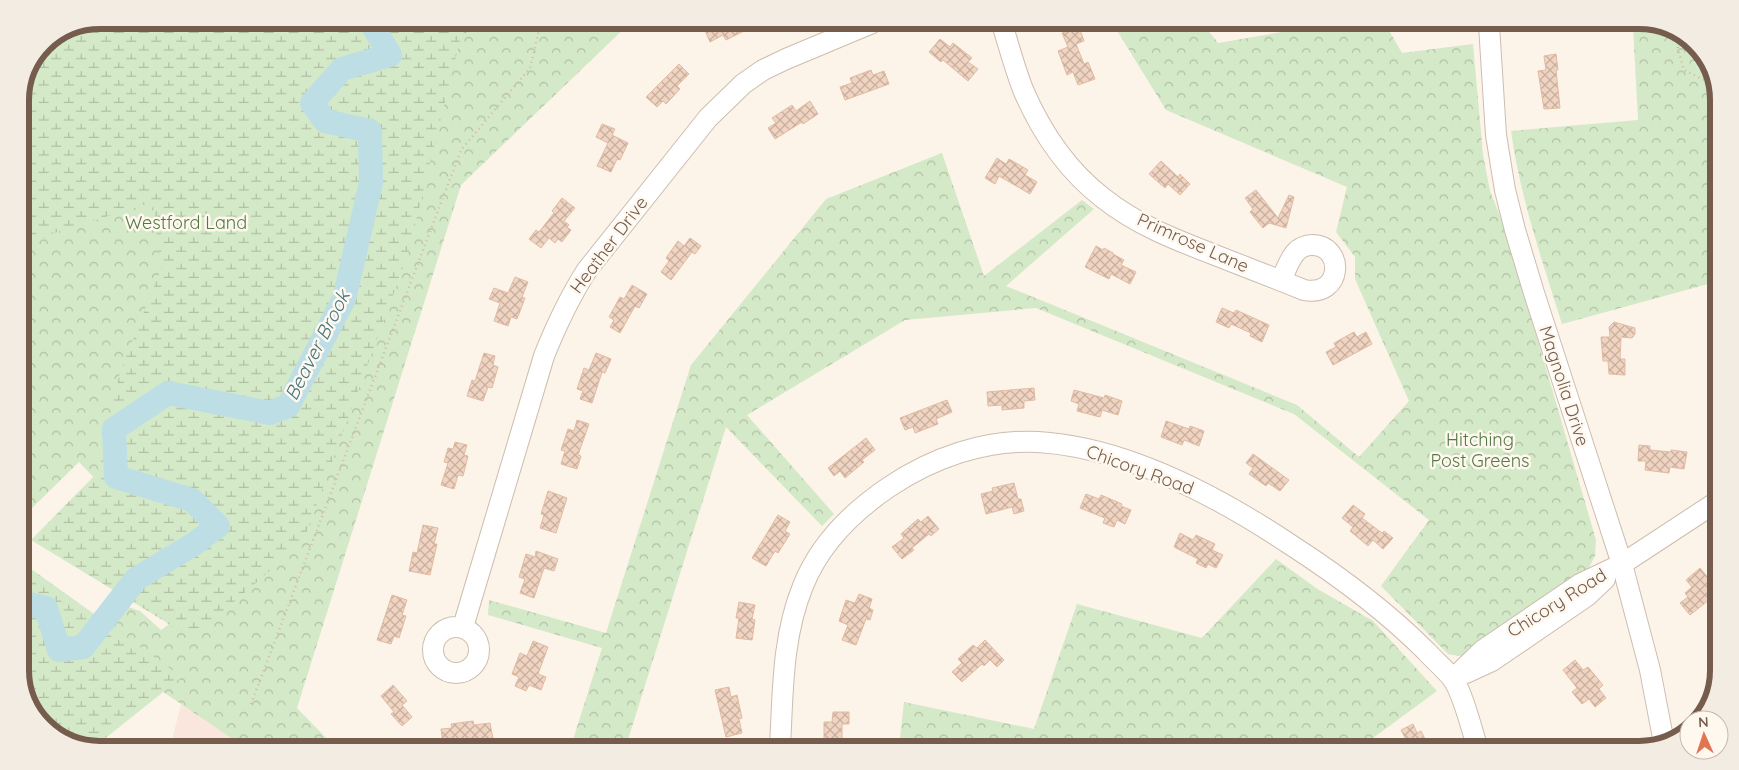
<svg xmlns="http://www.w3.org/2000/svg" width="1739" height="770" viewBox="0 0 1739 770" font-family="Quicksand,sans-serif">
<defs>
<pattern id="forest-crowns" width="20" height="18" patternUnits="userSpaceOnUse" patternTransform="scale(1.25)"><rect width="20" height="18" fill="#d4e9c7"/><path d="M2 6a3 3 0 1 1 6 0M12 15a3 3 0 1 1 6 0" fill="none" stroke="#b1c0a4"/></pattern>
<pattern id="wetland-marsh" width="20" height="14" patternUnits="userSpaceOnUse" patternTransform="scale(1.25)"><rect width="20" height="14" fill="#d4e9c7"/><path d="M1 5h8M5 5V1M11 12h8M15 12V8" fill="none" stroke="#b1c0a4"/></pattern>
<pattern id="building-cross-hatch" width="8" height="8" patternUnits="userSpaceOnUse" patternTransform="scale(1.25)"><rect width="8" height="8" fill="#f0d4c1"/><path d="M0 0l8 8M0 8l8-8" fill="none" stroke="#c7af9f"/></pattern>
</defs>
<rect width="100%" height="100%" fill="#fcf4e8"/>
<path fill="#fbe6dd" d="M 181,704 L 240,744 L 171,744 Z"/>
<path fill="url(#forest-crowns)" d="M 100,20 L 631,22 L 461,185 L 297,708 L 333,745 L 240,744 L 94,645 L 126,606 L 140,611 L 161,630 L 168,625 L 157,594 L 104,488 L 79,462 L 20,520 L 20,95 L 44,43 Z
M 1113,24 L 1203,24 L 1218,43 L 1322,25 L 1386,25 L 1402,53 L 1473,44 L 1483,155 L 1490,191 L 1506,231 L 1596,540 L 1595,556 L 1585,575 L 1465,657 L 1448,654 L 1381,586 L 1429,520 L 1294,414 L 1036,308 L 905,320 L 747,415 L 834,514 L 822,526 L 726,427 L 626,746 L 571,746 L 602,648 L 488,615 L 489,600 L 606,633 L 691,365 L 826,199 L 942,153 L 984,276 L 1082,200 L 1094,209 L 1006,286 L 1297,405 L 1359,457 L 1409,401 L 1355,279 L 1355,257 L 1336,232 L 1347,187 L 1166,110 Z
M 1633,26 L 1670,26 L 1704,54 L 1705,70 L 1711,73 L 1719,95 L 1717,297 L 1708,284 L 1562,324 C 1542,260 1520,197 1511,131 L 1638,120 Z
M 1276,559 L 1316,588 L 1373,621 L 1437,691 L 1358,749 L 899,747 L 904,702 L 1034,729 L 1077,604 L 1202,638 Z"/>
<path fill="url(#wetland-marsh)" d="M 100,20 L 476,21 L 460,40 L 408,254 L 303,542 L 192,638 L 31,540 L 98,472 L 120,372 L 161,269 L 153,202 L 48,235 L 20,255 L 20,95 L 44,43 Z
M 20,561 L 182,677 L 98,744 L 69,744 L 36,718 L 20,676 Z"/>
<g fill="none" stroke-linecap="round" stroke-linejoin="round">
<path stroke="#bddee5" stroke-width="24" d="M 20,602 L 46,608 L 59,650 L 83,647 L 136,579 L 194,544 L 218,526 L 192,500 L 116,477 L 114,429 L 168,393 L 270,413 L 288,406 L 344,299 L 371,183 L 370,131 L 325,121 L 312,103 L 342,69 L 390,55 L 370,21"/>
</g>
<path fill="url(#building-cross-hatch)" stroke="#e2bba2" d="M 715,22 L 718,22 L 760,23 L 726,40 L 723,35 L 710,42 L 704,28 Z
M 1079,27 L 1084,41 L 1076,44 L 1084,64 L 1088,62 L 1095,79 L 1078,85 L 1073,72 L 1067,75 L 1058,51 L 1068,47 L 1062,33 Z
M 940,39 L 950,47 L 953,43 L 972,58 L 968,62 L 978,69 L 968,81 L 943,60 L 941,62 L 929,52 Z
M 1556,54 L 1558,70 L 1556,70 L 1560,108 L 1544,109 L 1538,71 L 1546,70 L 1544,56 Z
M 679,64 L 689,74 L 677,86 L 680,89 L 666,104 L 663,101 L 657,107 L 646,97 Z
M 871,70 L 873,75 L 884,71 L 889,84 L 845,100 L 840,87 L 852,83 L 850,78 Z
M 810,101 L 818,114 L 803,124 L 802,122 L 775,139 L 768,128 L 776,123 L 772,118 L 792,105 L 796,111 Z
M 602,124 L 615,129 L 612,135 L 628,143 L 620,160 L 617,159 L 611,172 L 597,166 L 608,143 L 596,137 Z
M 997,158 L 1006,164 L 1009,159 L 1028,170 L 1025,175 L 1037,182 L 1030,194 L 999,176 L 995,184 L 985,178 Z
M 1161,161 L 1178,177 L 1180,174 L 1190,184 L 1180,195 L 1168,184 L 1165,188 L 1149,174 Z
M 1256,190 L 1278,218 L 1289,195 L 1294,197 L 1286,228 L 1269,223 L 1263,228 L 1250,212 L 1253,209 L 1245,198 Z
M 562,198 L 575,208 L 564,221 L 569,225 L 567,227 L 571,230 L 562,242 L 558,239 L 555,243 L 549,238 L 541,248 L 529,239 L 536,230 L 539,232 L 554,213 L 552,211 Z
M 690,238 L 701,246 L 695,254 L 692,252 L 671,280 L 661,272 L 669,261 L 666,258 L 678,241 L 684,246 Z
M 1096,246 L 1103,250 L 1104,248 L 1113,253 L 1113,254 L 1124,260 L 1121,265 L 1136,272 L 1130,284 L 1111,274 L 1109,279 L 1085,267 Z
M 515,277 L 528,282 L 522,297 L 525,298 L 517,319 L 511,317 L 508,326 L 494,321 L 500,303 L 489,299 L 494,288 L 508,293 Z
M 632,285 L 647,294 L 639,308 L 635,306 L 620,333 L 610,327 L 614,320 L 609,317 L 620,297 L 624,299 Z
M 1222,308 L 1234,313 L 1236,310 L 1269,325 L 1262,342 L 1250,336 L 1251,333 L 1231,324 L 1229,328 L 1216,322 Z
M 1614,322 L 1635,328 L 1635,334 L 1632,338 L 1621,337 L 1620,359 L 1625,359 L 1625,375 L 1609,374 L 1608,361 L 1603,361 L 1601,337 L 1610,337 L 1609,327 Z
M 1354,332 L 1357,337 L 1366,332 L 1372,344 L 1333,365 L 1326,352 L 1336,347 L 1334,343 Z
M 484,353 L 495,356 L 493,365 L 498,367 L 492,388 L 488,387 L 483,401 L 467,396 L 472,380 L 475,381 Z
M 596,353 L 611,359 L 605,373 L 602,372 L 592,403 L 580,399 L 583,391 L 577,389 L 584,368 L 589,370 Z
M 1034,388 L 1035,400 L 1024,401 L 1024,408 L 1002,410 L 1002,405 L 988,406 L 987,392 Z
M 1074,390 L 1104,398 L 1105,395 L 1122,401 L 1118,415 L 1102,410 L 1100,417 L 1077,411 L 1079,404 L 1071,401 Z
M 947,400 L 952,412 L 936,419 L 938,424 L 915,433 L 913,427 L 905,430 L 900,418 Z
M 577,420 L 589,424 L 578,455 L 581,456 L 577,469 L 561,464 L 565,451 L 561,450 L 568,429 L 574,431 Z
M 1166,421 L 1189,429 L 1190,426 L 1204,431 L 1199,446 L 1184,440 L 1182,445 L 1161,437 Z
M 866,438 L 875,450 L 862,460 L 864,462 L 845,478 L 840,471 L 834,476 L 828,468 Z
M 455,442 L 467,445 L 464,455 L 468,456 L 463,476 L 458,475 L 454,489 L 441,485 L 448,463 L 444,462 L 448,448 L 453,449 Z
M 1639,445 L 1650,446 L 1650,450 L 1671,452 L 1671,450 L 1687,452 L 1684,469 L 1670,467 L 1669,473 L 1645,470 L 1646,461 L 1638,461 Z
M 1253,454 L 1289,480 L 1280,491 L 1268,483 L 1266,486 L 1249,474 L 1253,468 L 1246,463 Z
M 1014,483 L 1018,499 L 1021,499 L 1024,511 L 1014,514 L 1012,507 L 986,514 L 981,494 L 993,491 L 992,488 Z
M 548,491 L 567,498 L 556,533 L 540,528 L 544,515 L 541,514 Z
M 1086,494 L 1099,499 L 1101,495 L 1122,504 L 1121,506 L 1131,510 L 1125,524 L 1117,520 L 1114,527 L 1103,523 L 1105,518 L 1080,508 Z
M 1353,505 L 1365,514 L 1362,518 L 1382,533 L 1384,531 L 1393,538 L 1383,549 L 1373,540 L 1368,546 L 1350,531 L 1353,527 L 1342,518 Z
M 778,515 L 790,522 L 785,531 L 790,534 L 778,553 L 775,551 L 766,566 L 752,558 Z
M 928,516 L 939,529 L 931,536 L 929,534 L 912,548 L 914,550 L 902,559 L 892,547 L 904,538 L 901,534 L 918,519 L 921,522 Z
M 423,525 L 438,528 L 434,544 L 437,544 L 430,575 L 409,571 L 413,552 L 417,553 Z
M 1180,533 L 1193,540 L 1196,535 L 1215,544 L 1212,550 L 1223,555 L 1216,568 L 1208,564 L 1206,568 L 1196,563 L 1198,559 L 1174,547 Z
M 536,551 L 558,559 L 554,571 L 544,568 L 534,598 L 520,593 L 525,579 L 519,577 L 526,554 L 535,557 Z
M 1700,568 L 1714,585 L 1714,596 L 1690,615 L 1680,603 L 1688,597 L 1685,593 L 1692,587 L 1686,580 Z
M 859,594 L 872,599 L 869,608 L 873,610 L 870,620 L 866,619 L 856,645 L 842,640 L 848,625 L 839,621 L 846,600 L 855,603 Z
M 392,595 L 407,600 L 402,615 L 406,616 L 399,638 L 394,636 L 391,644 L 377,640 Z
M 739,602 L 755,605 L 752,619 L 755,620 L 752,640 L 736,638 L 739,618 L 736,618 Z
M 985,640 L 1004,660 L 997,667 L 990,660 L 984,666 L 982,664 L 962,682 L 952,672 L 962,663 L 958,659 L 973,645 L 977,648 Z
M 533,641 L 548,647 L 538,674 L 546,677 L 541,690 L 529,685 L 526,691 L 515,686 L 519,677 L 512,674 L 520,653 L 527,656 Z
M 1575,660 L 1583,670 L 1588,667 L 1603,685 L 1599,689 L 1606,698 L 1595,707 L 1589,699 L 1582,704 L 1572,692 L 1577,688 L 1563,670 Z
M 393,685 L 407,701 L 402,705 L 412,717 L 402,726 L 391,714 L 394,712 L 381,696 Z
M 729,687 L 731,697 L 737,695 L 742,718 L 739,719 L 742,733 L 726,737 L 715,690 Z
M 833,712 L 849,712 L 849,724 L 842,724 L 842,747 L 831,747 L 831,744 L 824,743 L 824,722 L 832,722 Z
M 473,721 L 474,725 L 490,723 L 493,739 L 479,740 L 479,738 L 456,741 L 456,744 L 443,745 L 441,729 L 452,728 L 451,724 Z
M 1413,724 L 1417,733 L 1421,731 L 1430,749 L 1411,749 L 1401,730 Z"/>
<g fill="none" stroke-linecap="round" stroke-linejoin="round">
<defs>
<path id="minor" d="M 1002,24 C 1009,46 1015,70 1024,92 C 1042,133 1068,171 1103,198 C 1137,225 1176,240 1215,255 C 1245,267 1275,278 1304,290 C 1343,298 1345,245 1312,245 C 1306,245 1299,248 1295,253 C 1289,260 1285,272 1281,281
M 1489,25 L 1496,135 L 1505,190 L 1515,230 L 1534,293 L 1622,564 L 1650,670 L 1664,743
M433 650a23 23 0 1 1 46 0a23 23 0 1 1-46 0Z
M 463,627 L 544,356 C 556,326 569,298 587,270 L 708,118 L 743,84 L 763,70 L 786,59 L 872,23
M 1466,673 L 1492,661 L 1587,596 L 1605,579
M 1453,679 L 1483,650 L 1580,584 L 1622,564 L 1715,503
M 780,747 C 783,692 782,637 803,586 C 820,543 852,512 889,487 C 932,458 985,439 1038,442 C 1125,447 1219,497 1291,545 C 1339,576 1386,611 1427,652 C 1435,661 1445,669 1452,678 C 1463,692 1472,731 1478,749"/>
</defs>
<use href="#minor" stroke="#cdbdaf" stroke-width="22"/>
<path stroke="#d5b8a4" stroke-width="2.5" stroke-dasharray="1 4" stroke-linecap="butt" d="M 1677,32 L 1678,49 L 1684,70 L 1716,86
M 251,704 L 461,150 L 530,68 L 541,22"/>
<use href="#minor" stroke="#fff" stroke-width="20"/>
</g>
<g text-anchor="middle" stroke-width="5" stroke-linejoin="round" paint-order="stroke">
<g font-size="18" fill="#547a45" stroke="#fef8ef">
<text x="186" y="229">Westford Land</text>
<text x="1480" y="446">Hitching<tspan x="1480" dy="21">Post Greens</tspan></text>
</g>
<g font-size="18" fill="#755c4d" stroke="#fef8ef">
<text transform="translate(1193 243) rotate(24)" y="6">Primrose Lane</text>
<text transform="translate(609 245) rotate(-53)" y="6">Heather Drive</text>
<text transform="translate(1564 386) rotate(72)" y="6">Magnolia Drive</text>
<text transform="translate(1140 470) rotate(20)" y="6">Chicory Road</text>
<text transform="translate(1557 603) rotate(-32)" y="6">Chicory Road</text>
</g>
<g font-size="19" font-style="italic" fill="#447580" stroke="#fef8ef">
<text transform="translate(317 345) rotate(-63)" y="7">Beaver Brook</text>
</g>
</g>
<path d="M0 0H1739V770H0ZM100 29H1639A71 71 0 0 1 1710 100V670A71 71 0 0 1 1639 741H100A71 71 0 0 1 29 670V100A71 71 0 0 1 100 29Z" fill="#f3ece2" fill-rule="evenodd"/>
<path fill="none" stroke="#755c4d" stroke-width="6" d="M100 29H1639A71 71 0 0 1 1710 100V670A71 71 0 0 1 1639 741H100A71 71 0 0 1 29 670V100A71 71 0 0 1 100 29Z"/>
<g transform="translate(1704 735) rotate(357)"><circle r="24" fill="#fef8ef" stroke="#c7baae"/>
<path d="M0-4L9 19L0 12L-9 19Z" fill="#e07553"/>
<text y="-8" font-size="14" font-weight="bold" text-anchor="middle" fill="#755c4d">N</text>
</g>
</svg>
